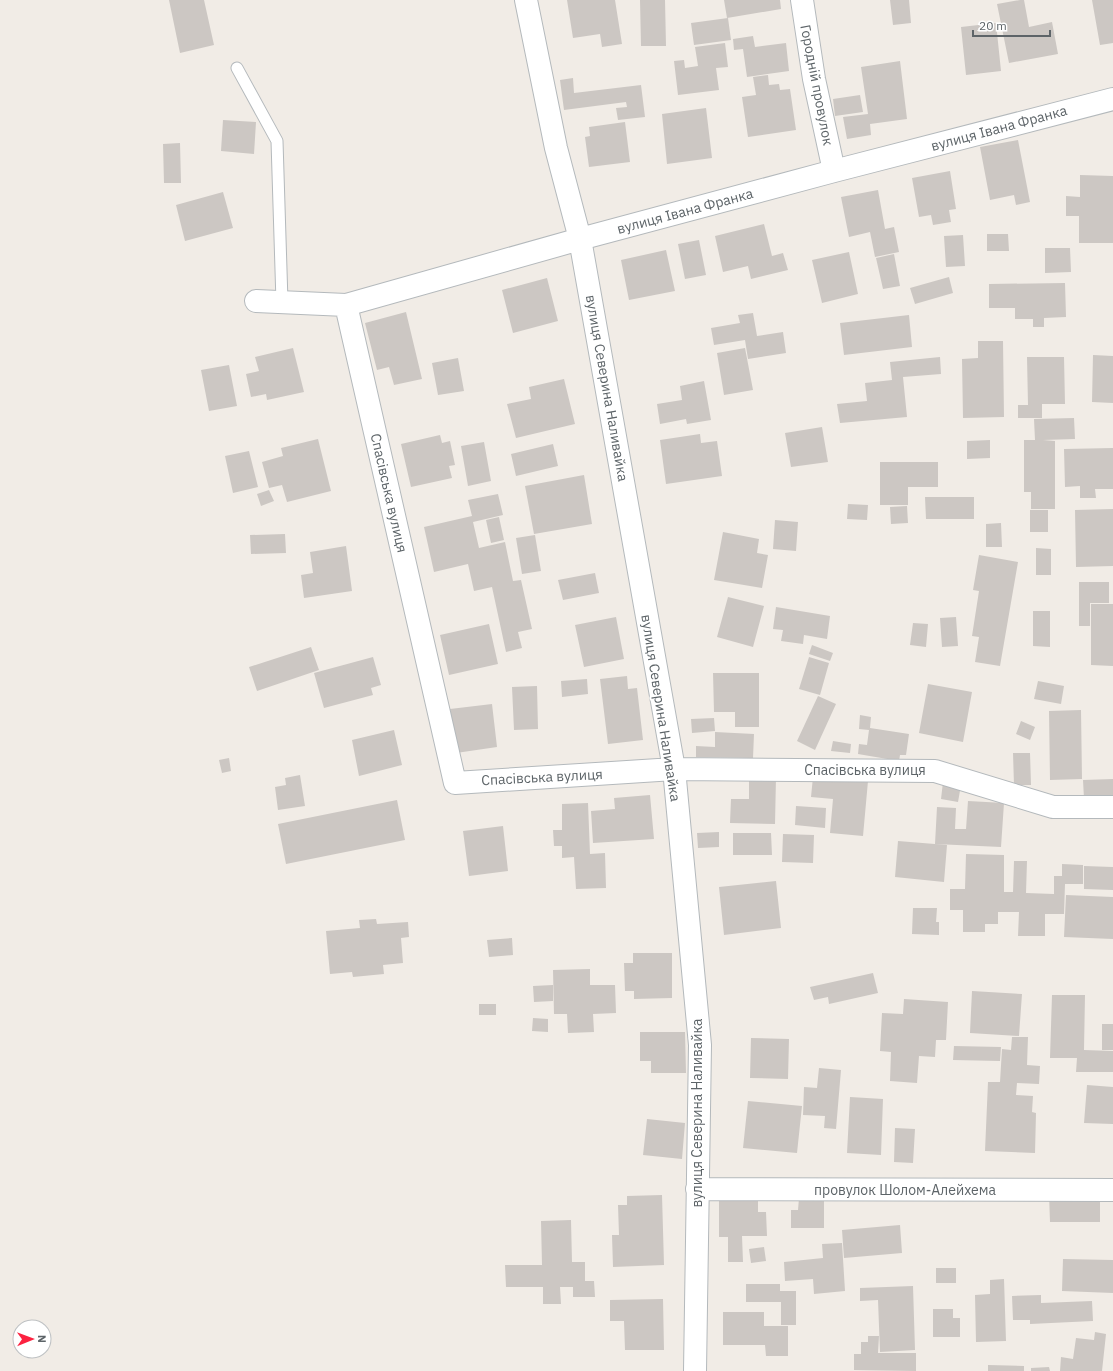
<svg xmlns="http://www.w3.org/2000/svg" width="1113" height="1371" viewBox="0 0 1113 1371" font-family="'IBM Plex Sans',sans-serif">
<rect width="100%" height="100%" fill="#f1ece6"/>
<path fill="#ccc7c3" d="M 169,0 L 204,0 L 214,45 L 180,53 Z
M 567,0 L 615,0 L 622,44 L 602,47 L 600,34 L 573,38 Z
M 640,0 L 665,0 L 666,46 L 641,46 Z
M 724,0 L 780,0 L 781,9 L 727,18 Z
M 890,0 L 909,0 L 911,23 L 893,25 Z
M 1020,0 L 1024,0 L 1029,27 L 1052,22 L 1058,54 L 1009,63 L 997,4 Z
M 1092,0 L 1113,0 L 1113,43 L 1100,45 Z
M 728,18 L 731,40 L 694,45 L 691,23 Z
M 996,23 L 1001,71 L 966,75 L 961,27 Z
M 753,36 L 755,47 L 786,43 L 789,71 L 747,77 L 743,49 L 734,50 L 733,39 Z
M 725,43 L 728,67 L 716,68 L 719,90 L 678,95 L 674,61 L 684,60 L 685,68 L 698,66 L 695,47 Z
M 900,61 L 907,119 L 870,124 L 871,135 L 847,139 L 843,117 L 868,114 L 861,67 Z
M 768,75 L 769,85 L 779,84 L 780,90 L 790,89 L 796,130 L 748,137 L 742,97 L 756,95 L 753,77 Z
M 573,78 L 574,93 L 641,85 L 645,117 L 618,120 L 616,108 L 627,107 L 626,102 L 564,110 L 560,80 Z
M 860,95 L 863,112 L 835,116 L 833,99 Z
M 706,108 L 712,158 L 667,164 L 662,114 Z
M 223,120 L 256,122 L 254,154 L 221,151 Z
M 625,122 L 630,162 L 589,167 L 585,137 L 590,136 L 589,127 Z
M 1018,140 L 1030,202 L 1016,205 L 1014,195 L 990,200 L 980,147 Z
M 180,143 L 181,183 L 164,183 L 163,144 Z
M 950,171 L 956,209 L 949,210 L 951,222 L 933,225 L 931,215 L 919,217 L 912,178 Z
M 1080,175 L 1113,176 L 1113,243 L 1079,243 L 1079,216 L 1066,216 L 1066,196 L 1080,197 Z
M 878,190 L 885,229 L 894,227 L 899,252 L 875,257 L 870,232 L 849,237 L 841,197 Z
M 223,192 L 233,228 L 185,241 L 176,205 Z
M 764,224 L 772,256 L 783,253 L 788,270 L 751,279 L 748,266 L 723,272 L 715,236 Z
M 987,234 L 1008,234 L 1009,251 L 987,251 Z
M 963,235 L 965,266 L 946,267 L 944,236 Z
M 699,240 L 706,275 L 685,279 L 678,244 Z
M 1045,248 L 1070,248 L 1071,272 L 1045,273 Z
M 666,250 L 675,291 L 629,300 L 621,260 Z
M 849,252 L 858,294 L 822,303 L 812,260 Z
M 894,254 L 900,286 L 883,289 L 876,258 Z
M 949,277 L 953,293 L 915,304 L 910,288 Z
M 547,278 L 558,321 L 513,333 L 502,290 Z
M 1065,283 L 1066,317 L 1044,318 L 1044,327 L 1033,327 L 1033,319 L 1015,319 L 1015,308 L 989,308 L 989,284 Z
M 406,312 L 422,379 L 394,385 L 389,367 L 377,370 L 365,323 Z
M 753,313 L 757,336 L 783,332 L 786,353 L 748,359 L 745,340 L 714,345 L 711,328 L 740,323 L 738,315 Z
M 909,315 L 912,347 L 844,355 L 840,323 Z
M 978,341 L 1003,341 L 1004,417 L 963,418 L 962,359 L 978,358 Z
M 293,348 L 304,392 L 267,400 L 266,394 L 251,397 L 246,374 L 259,371 L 255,357 Z
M 745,348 L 753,390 L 724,395 L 717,353 Z
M 1093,355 L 1113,356 L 1113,403 L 1092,402 Z
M 940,357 L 941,374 L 903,377 L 907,417 L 840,423 L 837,404 L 867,401 L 865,383 L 892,380 L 890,362 Z
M 1027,357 L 1064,357 L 1065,404 L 1042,404 L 1042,418 L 1018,418 L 1018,405 L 1028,405 Z
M 458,358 L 464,391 L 438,395 L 432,363 Z
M 229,365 L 237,406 L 209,411 L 201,370 Z
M 564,379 L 575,424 L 516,438 L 507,404 L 531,399 L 529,387 Z
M 704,381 L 711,420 L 687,424 L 686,419 L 660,424 L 657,404 L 682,400 L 680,386 Z
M 1074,418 L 1075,439 L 1043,440 L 1055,441 L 1055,509 L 1031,509 L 1031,492 L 1024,492 L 1024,440 L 1035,440 L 1034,419 Z
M 822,427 L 828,462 L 791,467 L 785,433 Z
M 700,434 L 701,443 L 717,441 L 722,476 L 666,484 L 660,440 Z
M 440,435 L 442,443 L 450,441 L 455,465 L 449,466 L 452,478 L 411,487 L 401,444 Z
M 318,439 L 331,491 L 287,502 L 282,485 L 269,488 L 262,462 L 283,456 L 281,448 Z
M 990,440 L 990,458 L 967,459 L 967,441 Z
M 484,442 L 491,481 L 468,486 L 461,446 Z
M 553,444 L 558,466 L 516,476 L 511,454 Z
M 1113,448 L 1113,489 L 1095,489 L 1096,498 L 1080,498 L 1080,486 L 1065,487 L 1064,449 Z
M 249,451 L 258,487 L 233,493 L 225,456 Z
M 880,462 L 938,462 L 938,487 L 908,487 L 908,505 L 880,505 Z
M 584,475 L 592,524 L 534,534 L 525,486 Z
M 269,490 L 274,501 L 261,506 L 257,494 Z
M 498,494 L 503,515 L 473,522 L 479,548 L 505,542 L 513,581 L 521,580 L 532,629 L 518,632 L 522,648 L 506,652 L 492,587 L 474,591 L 468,564 L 434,572 L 424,527 L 472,516 L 468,500 Z
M 925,497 L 974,497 L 974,519 L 926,519 Z
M 848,504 L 868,505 L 867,520 L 847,519 Z
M 907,506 L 908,523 L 891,524 L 890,507 Z
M 1113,509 L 1113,566 L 1076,567 L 1075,510 Z
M 1030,510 L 1048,510 L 1048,532 L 1030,532 Z
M 499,517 L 504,540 L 491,543 L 486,520 Z
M 775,520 L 798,522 L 796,551 L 773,549 Z
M 1001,523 L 1002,547 L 986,547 L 986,524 Z
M 723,532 L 759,539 L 757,553 L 768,555 L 762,588 L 714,580 Z
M 285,534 L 286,553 L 251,554 L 250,535 Z
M 535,535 L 541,571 L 522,574 L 516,538 Z
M 346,546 L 352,591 L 304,598 L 301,575 L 313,573 L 310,552 Z
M 1036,548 L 1051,549 L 1051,575 L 1036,575 Z
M 979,555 L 1018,562 L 1000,666 L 975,662 L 979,637 L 972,636 L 979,591 L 973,590 Z
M 595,573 L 599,593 L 563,600 L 558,580 Z
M 1079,582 L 1109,582 L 1109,603 L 1090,603 L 1090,626 L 1079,626 Z
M 728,597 L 764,606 L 753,647 L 717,637 Z
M 1091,604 L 1113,604 L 1113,666 L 1091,665 Z
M 776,607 L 830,616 L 827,639 L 804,635 L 803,644 L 781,641 L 783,630 L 773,629 Z
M 1033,611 L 1050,611 L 1050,647 L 1033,646 Z
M 616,617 L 624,659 L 584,667 L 575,625 Z
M 956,617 L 958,646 L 942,647 L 940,618 Z
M 913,623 L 928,624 L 926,647 L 910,645 Z
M 489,624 L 498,664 L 449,675 L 440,635 Z
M 812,645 L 833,653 L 830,661 L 809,654 Z
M 311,647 L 319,670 L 257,691 L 249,667 Z
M 373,657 L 381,685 L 371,688 L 373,695 L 324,708 L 314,673 Z
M 809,657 L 829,663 L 820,695 L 799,689 Z
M 713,673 L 759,673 L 759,727 L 735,727 L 735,712 L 714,712 Z
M 627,676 L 628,689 L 637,688 L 643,740 L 608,744 L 600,679 Z
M 587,679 L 588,694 L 562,697 L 561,681 Z
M 1038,681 L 1064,686 L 1061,704 L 1034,699 Z
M 928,684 L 972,692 L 963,742 L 919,733 Z
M 537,686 L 538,729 L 514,730 L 512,687 Z
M 818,696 L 836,704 L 815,750 L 797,741 Z
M 492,704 L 497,747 L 456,753 L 450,709 Z
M 1081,710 L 1082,779 L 1050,780 L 1049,711 Z
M 860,715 L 871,717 L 870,728 L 909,734 L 906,755 L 900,755 L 899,761 L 858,754 L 859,744 L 867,745 L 869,730 L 859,729 Z
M 714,718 L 715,731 L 692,733 L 691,719 Z
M 1021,721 L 1035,727 L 1030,740 L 1016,734 Z
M 394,730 L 402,765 L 359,776 L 352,740 Z
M 715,732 L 754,734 L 753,758 L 696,757 L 696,746 L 715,747 Z
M 833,741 L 851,744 L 850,753 L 831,751 Z
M 1013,753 L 1030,753 L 1031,785 L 1014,785 Z
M 229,758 L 231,771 L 222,773 L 219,760 Z
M 300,775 L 305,806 L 278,810 L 275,787 L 286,785 L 285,778 Z
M 749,776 L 776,777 L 775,824 L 730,823 L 731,799 L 749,799 Z
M 813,777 L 868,781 L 863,836 L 830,833 L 833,799 L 811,797 Z
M 1113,779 L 1113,798 L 1084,799 L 1083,780 Z
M 943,782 L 961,785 L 958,802 L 941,799 Z
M 650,795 L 654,839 L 593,843 L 591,811 L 615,809 L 614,798 Z
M 397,800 L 405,840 L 286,864 L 278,824 Z
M 968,801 L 1004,803 L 1001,847 L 935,844 L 937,807 L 956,808 L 955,829 L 966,829 Z
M 588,803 L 590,854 L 605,853 L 606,888 L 576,889 L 574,857 L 562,858 L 562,846 L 554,846 L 553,830 L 562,830 L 562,804 Z
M 796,806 L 826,808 L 825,828 L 795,825 Z
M 503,826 L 508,871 L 469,876 L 463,831 Z
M 719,832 L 719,847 L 698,848 L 697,833 Z
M 733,833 L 771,833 L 772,855 L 733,855 Z
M 783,834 L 814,835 L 813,863 L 782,862 Z
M 898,841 L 947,845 L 944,882 L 895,877 Z
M 966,854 L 1004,855 L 1004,892 L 1013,892 L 1014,861 L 1027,861 L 1026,893 L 1054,894 L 1054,876 L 1062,876 L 1062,864 L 1083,865 L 1083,884 L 1065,884 L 1064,914 L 1045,914 L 1045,936 L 1018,936 L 1019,912 L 998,912 L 998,924 L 985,924 L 985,932 L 963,932 L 963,910 L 950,910 L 950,889 L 965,889 Z
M 1084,866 L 1113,867 L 1113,890 L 1084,889 Z
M 776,881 L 781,928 L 724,935 L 719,887 Z
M 1066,895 L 1113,897 L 1113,939 L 1064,937 Z
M 913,908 L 937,908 L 936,922 L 939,922 L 939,935 L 912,934 Z
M 376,919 L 377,924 L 408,922 L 409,937 L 401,938 L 403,963 L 383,965 L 384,974 L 353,977 L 352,972 L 330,974 L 326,931 L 360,928 L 359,920 Z
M 512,938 L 513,955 L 489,957 L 487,940 Z
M 633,953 L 672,953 L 672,998 L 634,999 L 634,991 L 625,991 L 624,963 L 633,963 Z
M 590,969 L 590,985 L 615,985 L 616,1013 L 593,1014 L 594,1032 L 568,1033 L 567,1014 L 554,1014 L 553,970 Z
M 873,973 L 878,993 L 829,1004 L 828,997 L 814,1000 L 810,987 Z
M 553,985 L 553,1001 L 534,1002 L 533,986 Z
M 972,991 L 1022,994 L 1019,1036 L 970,1033 Z
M 1052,995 L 1085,995 L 1084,1050 L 1113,1051 L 1113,1072 L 1076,1072 L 1077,1058 L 1050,1058 Z
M 904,999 L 948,1002 L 946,1040 L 936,1040 L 935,1057 L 919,1056 L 917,1083 L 890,1081 L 891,1052 L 880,1051 L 882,1013 L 903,1014 Z
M 479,1004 L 496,1004 L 496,1015 L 479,1015 Z
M 533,1018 L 548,1019 L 548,1032 L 532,1031 Z
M 1102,1024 L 1113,1024 L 1113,1050 L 1102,1050 Z
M 640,1032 L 685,1032 L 686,1073 L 651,1073 L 651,1061 L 640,1061 Z
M 1012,1037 L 1028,1037 L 1027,1065 L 1040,1066 L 1039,1084 L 1017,1083 L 1016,1095 L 1033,1096 L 1032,1112 L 1036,1113 L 1035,1153 L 985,1151 L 988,1082 L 1000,1082 L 1002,1049 L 1011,1050 Z
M 751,1038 L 789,1039 L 788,1079 L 750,1078 Z
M 954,1046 L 1001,1047 L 1000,1061 L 953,1060 Z
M 819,1068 L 841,1070 L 836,1129 L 824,1128 L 825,1116 L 803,1115 L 804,1087 L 817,1088 Z
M 1087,1085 L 1113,1087 L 1113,1124 L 1084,1123 Z
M 850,1097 L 883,1099 L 881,1155 L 847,1153 Z
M 748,1101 L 802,1106 L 797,1153 L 743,1148 Z
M 647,1119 L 685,1123 L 682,1159 L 643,1155 Z
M 895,1128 L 915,1129 L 913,1163 L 894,1162 Z
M 758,1190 L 758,1212 L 766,1212 L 767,1236 L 742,1236 L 743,1262 L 728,1262 L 728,1237 L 719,1237 L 719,1191 Z
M 1100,1193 L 1100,1222 L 1050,1222 L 1049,1194 Z
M 662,1195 L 664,1265 L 613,1267 L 612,1235 L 619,1235 L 618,1205 L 627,1205 L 627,1196 Z
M 799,1198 L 824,1198 L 824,1228 L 791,1228 L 791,1210 L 798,1210 Z
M 571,1220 L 572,1262 L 585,1262 L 585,1281 L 594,1281 L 595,1297 L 573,1297 L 573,1287 L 560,1287 L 561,1304 L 543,1304 L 543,1287 L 506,1287 L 505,1265 L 542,1265 L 541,1221 Z
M 900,1225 L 902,1253 L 844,1258 L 842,1230 Z
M 842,1243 L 845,1291 L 814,1294 L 813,1279 L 785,1281 L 784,1262 L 823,1258 L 822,1244 Z
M 764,1247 L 766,1261 L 751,1263 L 749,1249 Z
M 1063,1259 L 1113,1260 L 1113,1293 L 1062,1291 Z
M 936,1268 L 956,1268 L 956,1283 L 936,1283 Z
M 1004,1279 L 1006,1341 L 976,1342 L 975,1295 L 990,1294 L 990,1280 Z
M 746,1284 L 780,1284 L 780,1291 L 796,1291 L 796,1325 L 781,1325 L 781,1302 L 746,1302 Z
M 913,1286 L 915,1350 L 880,1352 L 878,1300 L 860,1301 L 860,1288 Z
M 1041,1295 L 1041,1303 L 1092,1301 L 1093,1321 L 1030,1324 L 1030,1320 L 1013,1320 L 1012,1296 Z
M 663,1299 L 664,1350 L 625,1350 L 624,1321 L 610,1321 L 610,1300 Z
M 933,1309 L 953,1309 L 953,1318 L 960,1318 L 960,1337 L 933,1337 Z
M 723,1312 L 764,1312 L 764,1326 L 788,1326 L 788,1356 L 766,1356 L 765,1345 L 723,1345 Z
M 1095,1332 L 1106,1334 L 1102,1371 L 1060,1371 L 1061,1357 L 1073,1359 L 1076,1338 L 1094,1340 Z
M 868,1336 L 879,1336 L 878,1353 L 916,1353 L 916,1371 L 854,1370 L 854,1354 L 861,1354 L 861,1342 L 868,1342 Z
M 988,1365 L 1024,1366 L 1024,1371 L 988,1371 Z
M 1049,1367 L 1050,1371 L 1031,1371 L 1031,1368 Z"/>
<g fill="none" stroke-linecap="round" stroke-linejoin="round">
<defs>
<path id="service" d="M 237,68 L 277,141 L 282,302"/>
<path id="minor" d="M 526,0 L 556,148 L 580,239 L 674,769 L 700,1045 L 695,1371
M 802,0 L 814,79 L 834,171
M 256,301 L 346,305 L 580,239 L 834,171 L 1113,99
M 346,305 L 455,783 L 674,769 L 935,771 L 1053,807 L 1113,807
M 697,1189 L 1113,1190"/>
</defs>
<use href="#service" stroke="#b4b9bc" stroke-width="13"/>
<use href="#minor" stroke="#b4b9bc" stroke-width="24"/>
<use href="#service" stroke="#fff" stroke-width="11"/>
<use href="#minor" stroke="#fff" stroke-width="22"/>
</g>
<g text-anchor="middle" stroke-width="4" stroke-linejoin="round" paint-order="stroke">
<g font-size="14" fill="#5d6468" stroke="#fff">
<text transform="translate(817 85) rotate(79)" y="5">Городній провулок</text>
<text transform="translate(999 128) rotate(-15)" y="5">вулиця Івана Франка</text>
<text transform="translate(685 211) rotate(-15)" y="5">вулиця Івана Франка</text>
<text transform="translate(607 388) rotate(80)" y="5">вулиця Северина Наливайка</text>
<text transform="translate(389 493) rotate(77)" y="5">Спасівська вулиця</text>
<text transform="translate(661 708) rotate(81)" y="5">вулиця Северина Наливайка</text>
<text x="865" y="775">Спасівська вулиця</text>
<text transform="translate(542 777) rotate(-3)" y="5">Спасівська вулиця</text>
<text transform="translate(697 1113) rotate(-90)" y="5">вулиця Северина Наливайка</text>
<text x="905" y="1195">провулок Шолом-Алейхема</text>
</g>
</g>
<g transform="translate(32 1339) rotate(89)"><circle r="19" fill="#ffffff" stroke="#bec1c3"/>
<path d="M0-3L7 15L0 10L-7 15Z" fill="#fc2240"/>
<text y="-6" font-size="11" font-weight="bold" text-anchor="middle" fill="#5d6468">N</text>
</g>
<path d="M973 30v6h77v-6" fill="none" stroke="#5d6468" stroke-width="2"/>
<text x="979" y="30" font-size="12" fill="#5d6468" stroke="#ffffff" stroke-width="3" paint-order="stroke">20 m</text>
</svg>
